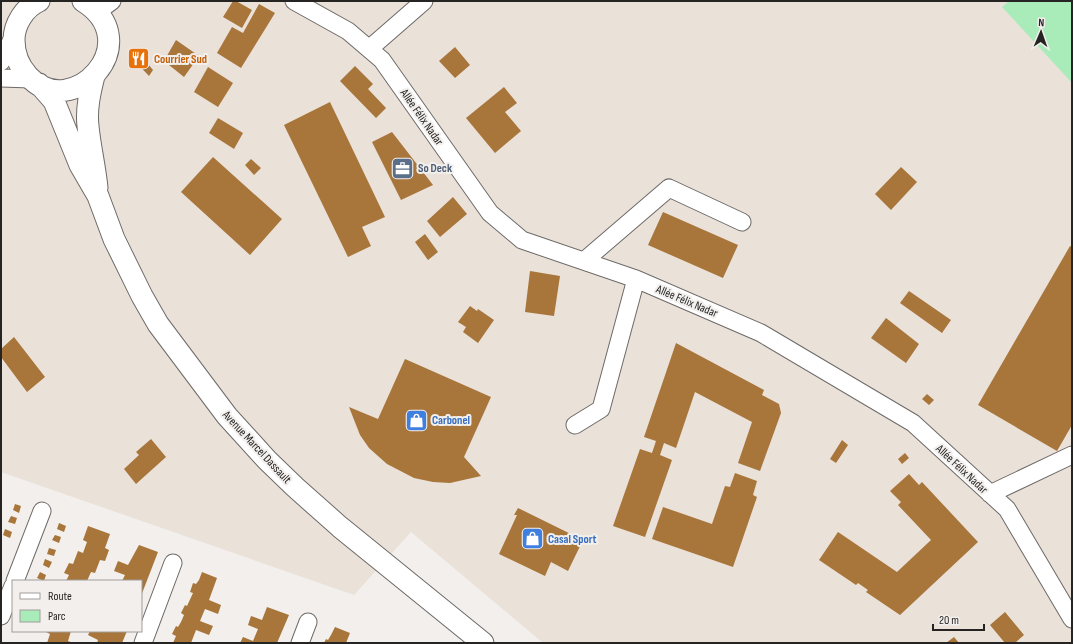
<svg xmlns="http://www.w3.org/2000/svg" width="1073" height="644" viewBox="0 0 1073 644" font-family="'Sofia Sans Condensed',sans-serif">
<rect width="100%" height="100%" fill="#f2efed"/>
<path fill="#eae1d9" d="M 1,1 L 1072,1 L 1072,643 L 543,643 L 411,532 L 354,595 L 1,472 Z"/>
<path fill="#aaebba" d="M 1009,1 L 1072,1 L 1072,83 L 1002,7 Z"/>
<path fill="#a8753a" d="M 233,1 L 236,1 L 252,10 L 242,28 L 223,17 Z
M 259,4 L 275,13 L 241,68 L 217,53 L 232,27 L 243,33 Z
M 176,40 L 199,56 L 184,77 L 164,61 Z
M 455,47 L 470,65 L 455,78 L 439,61 Z
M 138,52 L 153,70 L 149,76 L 132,58 Z
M 355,66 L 373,84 L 368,89 L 386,108 L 376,118 L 340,81 Z
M 208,67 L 233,83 L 218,107 L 194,92 Z
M 504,87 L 517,103 L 505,112 L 521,131 L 495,153 L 466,118 Z
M 330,102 L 385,217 L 362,227 L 371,246 L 348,257 L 284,125 Z
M 218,118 L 243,133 L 234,149 L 209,133 Z
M 392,132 L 433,185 L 401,200 L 372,142 Z
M 213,157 L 282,219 L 250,255 L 181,192 Z
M 251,159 L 261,168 L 254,175 L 245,165 Z
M 901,167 L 917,182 L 891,210 L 875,194 Z
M 453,197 L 467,214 L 440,237 L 427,221 Z
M 663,212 L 738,245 L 723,278 L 648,245 Z
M 425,234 L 438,252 L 428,260 L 415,242 Z
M 1070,246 L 1072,247 L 1072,425 L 1057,451 L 978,405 Z
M 530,271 L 560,276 L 554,316 L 525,312 Z
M 909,291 L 951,320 L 942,333 L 900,303 Z
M 470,306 L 477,311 L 478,309 L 494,320 L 478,343 L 463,332 L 466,327 L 458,322 Z
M 886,318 L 919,344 L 906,363 L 871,338 Z
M 14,337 L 45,377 L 27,392 L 1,357 L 1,349 Z
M 676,343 L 764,390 L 762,395 L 779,404 L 781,413 L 760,471 L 738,463 L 752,422 L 695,392 L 676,448 L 664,443 L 660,455 L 672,460 L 645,537 L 613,526 L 640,449 L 652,453 L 656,441 L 644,437 Z
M 405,359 L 491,397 L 464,457 L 481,476 L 450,483 L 433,482 L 414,478 L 387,464 L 369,448 L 360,435 L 349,407 L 378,419 Z
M 927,394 L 934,400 L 929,405 L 922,399 Z
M 151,439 L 166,457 L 136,484 L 124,469 L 139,455 L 136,452 Z
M 842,440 L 848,445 L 836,463 L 830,459 Z
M 905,453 L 909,458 L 902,464 L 898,459 Z
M 735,473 L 757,481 L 753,495 L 757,497 L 733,567 L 652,539 L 663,507 L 712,524 L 725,486 L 730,487 Z
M 909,474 L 919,485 L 922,482 L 978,542 L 900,615 L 866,592 L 868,590 L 858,583 L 856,585 L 819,560 L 838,532 L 897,572 L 931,540 L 898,505 L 901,502 L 890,491 Z
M 15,504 L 21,506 L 19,513 L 13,510 Z
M 518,508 L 583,540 L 568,571 L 551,562 L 545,576 L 499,554 L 517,515 L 514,515 Z
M 11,516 L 17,518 L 15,524 L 8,522 Z
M 59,523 L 66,526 L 64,532 L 57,529 Z
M 88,526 L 110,534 L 105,548 L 109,550 L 105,561 L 100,560 L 95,573 L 91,572 L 87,581 L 66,581 L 69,575 L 64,573 L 69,563 L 73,564 L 78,551 L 83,553 L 87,542 L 83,540 Z
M 5,529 L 12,532 L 10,538 L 3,535 Z
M 55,535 L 61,537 L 59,543 L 52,540 Z
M 139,545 L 158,552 L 141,596 L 141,581 L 122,581 L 125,575 L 114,571 L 118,561 L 128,565 Z
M 49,548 L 56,550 L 54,556 L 47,554 Z
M 45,559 L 52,562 L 49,568 L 43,565 Z
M 40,572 L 46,575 L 44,581 L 37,578 Z
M 202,572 L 217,578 L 209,600 L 221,605 L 218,614 L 205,609 L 200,621 L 213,626 L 209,635 L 196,630 L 191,643 L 173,643 L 176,636 L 172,634 L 176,626 L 178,627 L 181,622 L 184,615 L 181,613 L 185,605 L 187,606 L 193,593 L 190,592 L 193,583 L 196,584 L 199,580 Z
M 267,607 L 289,615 L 277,643 L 240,643 L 243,637 L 253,641 L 258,629 L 248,625 L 251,616 L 262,620 Z
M 1005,612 L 1024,635 L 1015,643 L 1005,643 L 990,625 Z
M 335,627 L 350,633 L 346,643 L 324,643 L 326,639 L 328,640 L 331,635 Z
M 44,631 L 71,631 L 68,641 L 73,643 L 47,643 L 50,634 Z
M 90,631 L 127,631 L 122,643 L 97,643 L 98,640 L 88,635 Z
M 954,637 L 959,643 L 946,643 Z"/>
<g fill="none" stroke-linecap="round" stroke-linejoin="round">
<defs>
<path id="minor" d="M 294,1 L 348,31 L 382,60 L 490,213 L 522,240 L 636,279 L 761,333 L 913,423 L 1007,509 L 1072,619
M 97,12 L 112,1
M 369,49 L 424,1
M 1,62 L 14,35
M 1,78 L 31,79
M 584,261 L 669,188 L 742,222
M 575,425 L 601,409 L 636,279
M 990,494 L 1072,455
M 15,581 L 42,511
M 1,616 L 13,586
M 143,643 L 173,563
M 300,643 L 308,622"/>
<path id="major" d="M 39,1 C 25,7 14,24 14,40 C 14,54 18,65 28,76 C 72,124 149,42 83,1
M 94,76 C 90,92 86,109 88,126 C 90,147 95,167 97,188
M 39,84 L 54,101 L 80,165 L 98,196 L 114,239 L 142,296 L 158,324 L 227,416 L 267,460 L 295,487 L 340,527 L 483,643"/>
</defs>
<use href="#minor" stroke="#6d6a68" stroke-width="19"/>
<use href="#major" stroke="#6d6a68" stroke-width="23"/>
<use href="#minor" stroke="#fff" stroke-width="17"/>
<use href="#major" stroke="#fff" stroke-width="21"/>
</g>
<defs>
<symbol id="restaurant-square" viewBox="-11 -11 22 22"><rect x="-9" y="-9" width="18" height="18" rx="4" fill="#e8710a" stroke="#f2efed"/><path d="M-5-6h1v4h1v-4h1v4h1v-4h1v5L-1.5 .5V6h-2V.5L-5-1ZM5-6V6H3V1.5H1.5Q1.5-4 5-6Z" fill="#fff"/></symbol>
<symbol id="office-square" viewBox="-11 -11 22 22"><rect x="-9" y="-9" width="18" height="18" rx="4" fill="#5c6f8a" stroke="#f2efed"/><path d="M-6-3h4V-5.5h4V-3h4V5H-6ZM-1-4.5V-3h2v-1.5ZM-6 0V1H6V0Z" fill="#fff"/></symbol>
<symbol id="shop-square" viewBox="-11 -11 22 22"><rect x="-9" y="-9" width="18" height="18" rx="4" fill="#3f7fe0" stroke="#f2efed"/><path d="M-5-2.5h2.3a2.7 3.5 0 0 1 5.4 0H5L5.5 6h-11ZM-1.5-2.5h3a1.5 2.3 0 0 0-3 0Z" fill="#fff"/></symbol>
</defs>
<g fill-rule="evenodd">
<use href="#restaurant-square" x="126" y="46" width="25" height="25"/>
<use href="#office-square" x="390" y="156" width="25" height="25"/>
<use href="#shop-square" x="404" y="408" width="25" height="25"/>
<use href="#shop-square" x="520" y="526" width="25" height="25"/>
</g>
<g text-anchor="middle" stroke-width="4" stroke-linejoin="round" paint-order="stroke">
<g font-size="12" font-weight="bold" fill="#c56008" stroke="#f2efed" text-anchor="start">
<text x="154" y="63">Courrier Sud</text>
</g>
<g font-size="12" fill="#252423" stroke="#f2efed">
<text transform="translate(422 117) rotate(55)" y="4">Allée Félix Nadar</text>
<text transform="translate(687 301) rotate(23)" y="4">Allée Félix Nadar</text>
<text transform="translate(257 447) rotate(47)" y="4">Avenue Marcel Dassault</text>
<text transform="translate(962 469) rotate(43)" y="4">Allée Félix Nadar</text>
</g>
<g font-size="12" font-weight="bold" fill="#4e5e75" stroke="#f2efed" text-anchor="start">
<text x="418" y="172">So Deck</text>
</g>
<g font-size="12" font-weight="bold" fill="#366cbe" stroke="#f2efed" text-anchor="start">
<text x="432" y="424">Carbonel</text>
<text x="548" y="543">Casal Sport</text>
</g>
</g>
<rect width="1073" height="644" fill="none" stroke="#252423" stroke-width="4"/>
<rect x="12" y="580" width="130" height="52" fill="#f2efed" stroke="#a09e9c"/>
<rect x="20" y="593" width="20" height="6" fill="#ffffff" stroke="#a09e9c"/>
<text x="48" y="600" font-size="12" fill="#252423">Route</text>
<rect x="20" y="610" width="20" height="12" fill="#aaebba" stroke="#a09e9c"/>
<text x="48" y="620" font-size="12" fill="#252423">Parc</text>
<g transform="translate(1041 32) rotate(2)" stroke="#f2efed" stroke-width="3" paint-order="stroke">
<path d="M0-3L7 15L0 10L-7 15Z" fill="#252423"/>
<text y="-6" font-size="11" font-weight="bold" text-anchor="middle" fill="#252423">N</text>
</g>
<path d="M933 624v6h51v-6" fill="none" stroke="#252423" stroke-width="2"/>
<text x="939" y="624" font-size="12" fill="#252423" stroke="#f2efed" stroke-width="3" paint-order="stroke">20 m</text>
</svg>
